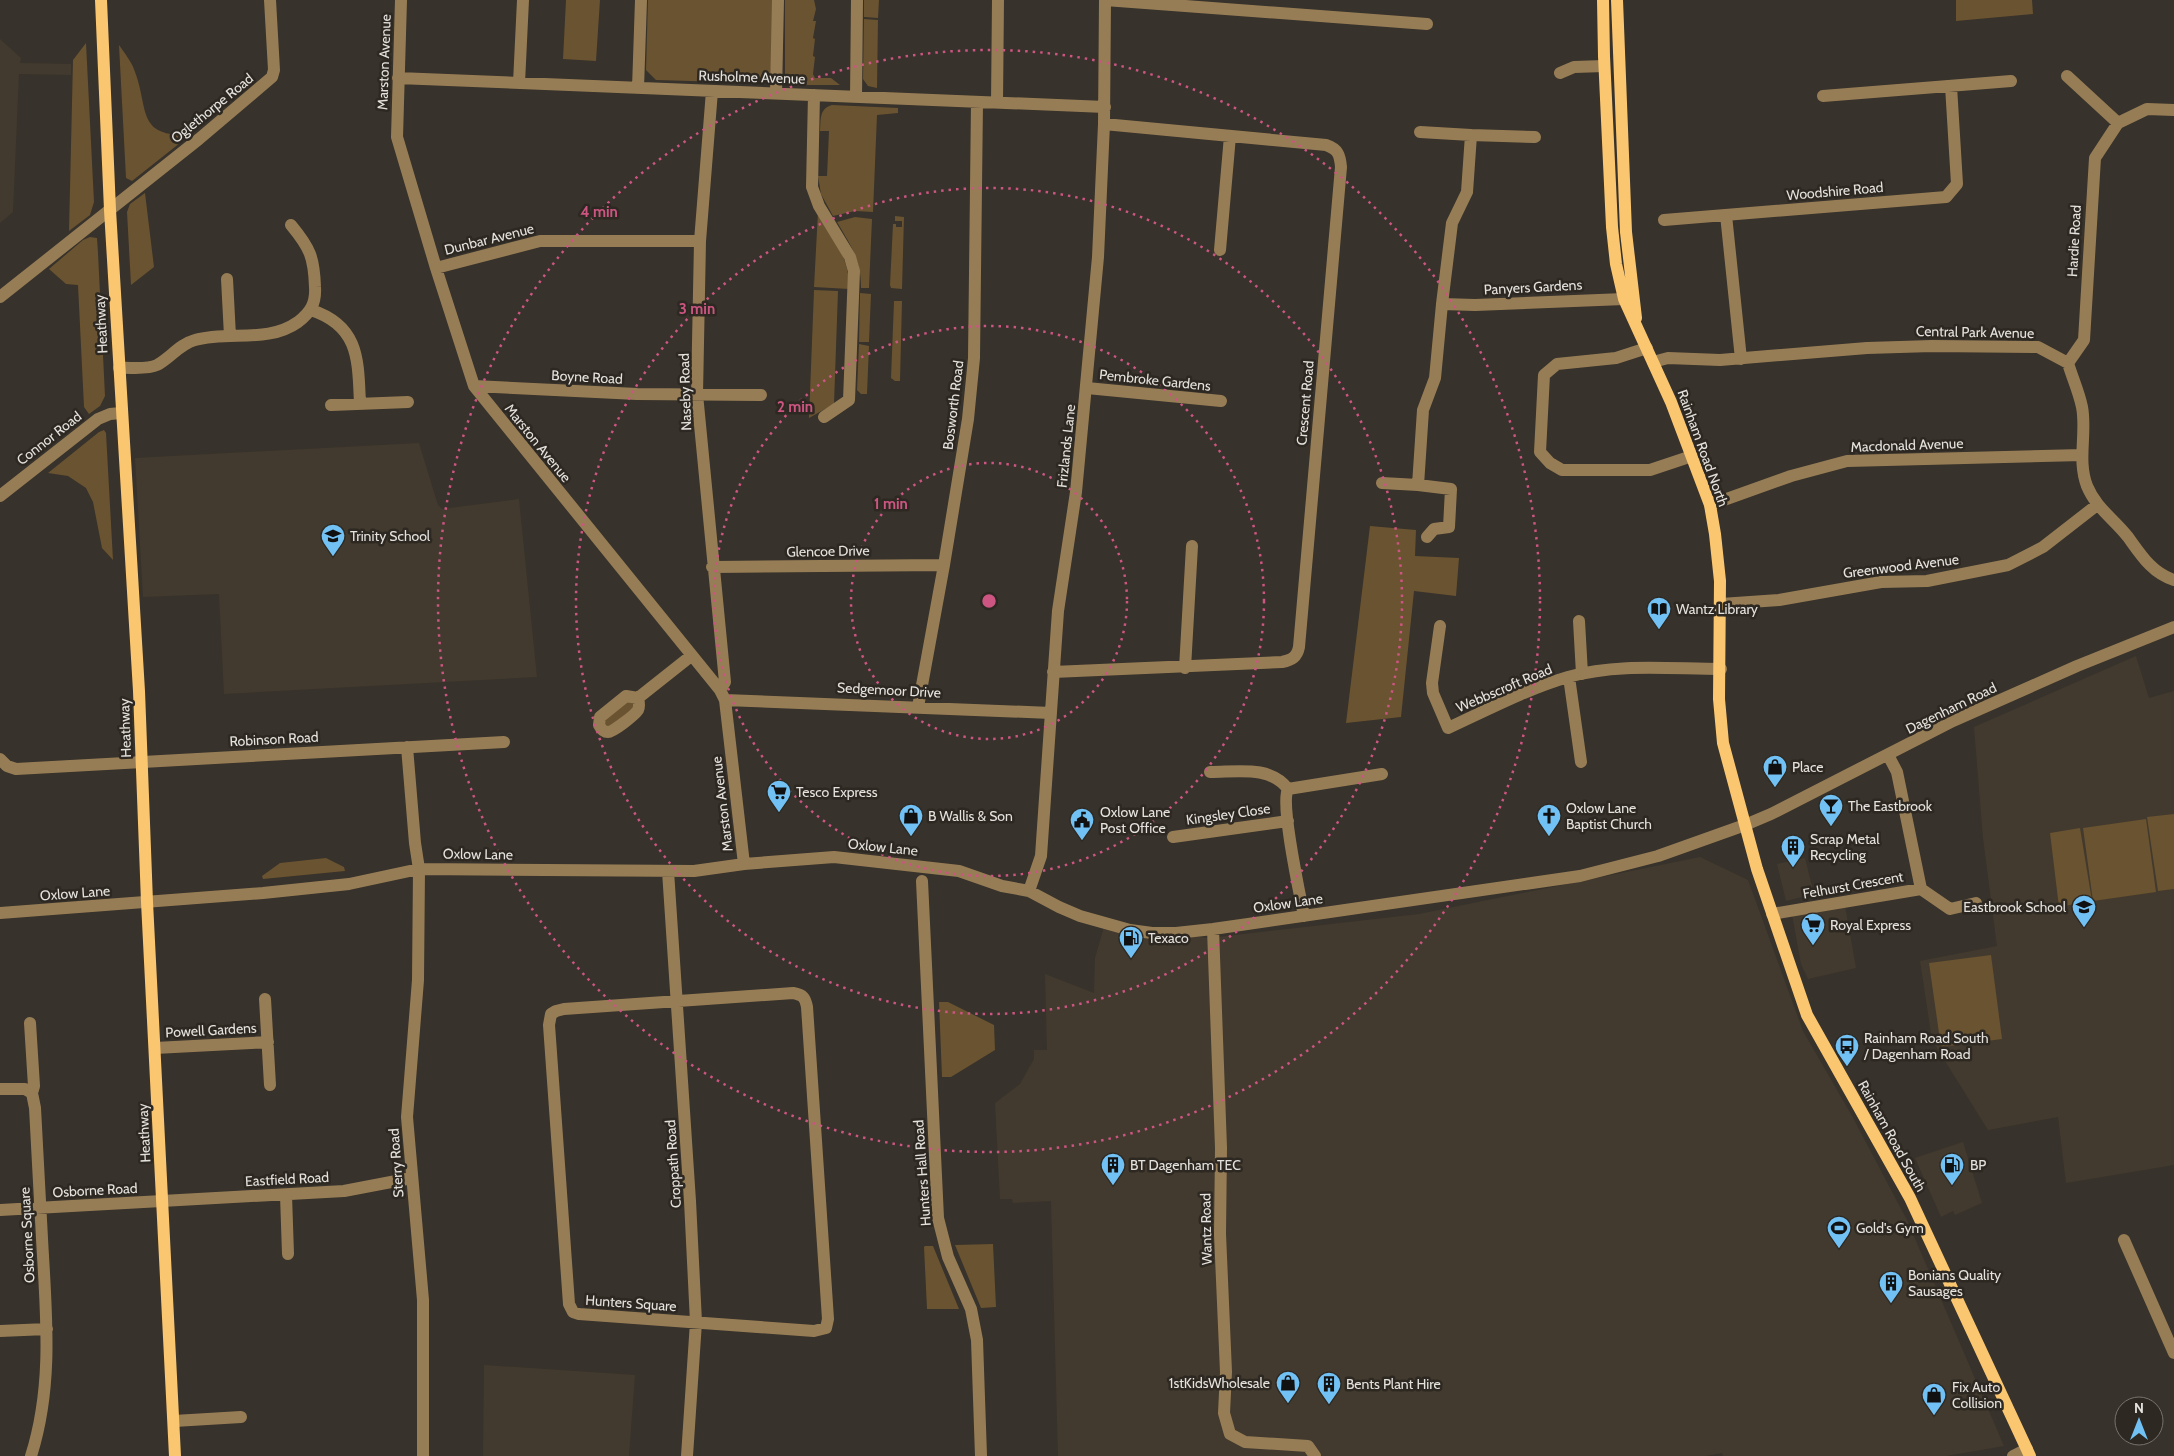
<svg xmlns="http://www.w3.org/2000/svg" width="2174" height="1456" viewBox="0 0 2174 1456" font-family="Cabin,sans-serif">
<rect width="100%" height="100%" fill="#37322b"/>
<path fill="#423a2e" d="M 0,39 L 21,58 L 20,63 L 71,64 L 71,75 L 19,74 L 13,212 L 0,223 Z
M 419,443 L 438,505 L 442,509 L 519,499 L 537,677 L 224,694 L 219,594 L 143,597 L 135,458 Z
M 2136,656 L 2149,698 L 2174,691 L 2174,1165 L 2066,1183 L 2058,1117 L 1988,1130 L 1932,1040 L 1920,961 L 1997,946 L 1983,838 L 1974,727 Z
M 1700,857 L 1748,880 L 1803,1031 L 1852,1116 L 1907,1220 L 2004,1446 L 1946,1456 L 1723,1456 L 1722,1453 L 1705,1456 L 1058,1456 L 1051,1201 L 1013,1203 L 1012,1199 L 1000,1199 L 995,1103 L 1020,1084 L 1034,1059 L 1034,1050 L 1047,1050 L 1045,974 L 1094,993 L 1095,958 L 1104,927 L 1209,938 L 1419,914 Z
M 1805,858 L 1814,894 L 1786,901 L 1777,864 Z
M 1844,900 L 1856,968 L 1808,979 L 1801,964 L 1791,909 Z
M 1963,1142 L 1982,1203 L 1955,1215 L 1953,1211 L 1941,1217 L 1915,1158 Z
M 484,1365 L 635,1375 L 629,1456 L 483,1456 Z"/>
<path fill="#6a5330" d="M 566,0 L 600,0 L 596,61 L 563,59 Z
M 648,0 L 773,0 L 771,75 L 768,80 L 762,83 L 656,80 L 646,70 Z
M 785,0 L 814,0 L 816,9 L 813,21 L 816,21 L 813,38 L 815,39 L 813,56 L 815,57 L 813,74 L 815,78 L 831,78 L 840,85 L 796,85 L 792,84 L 785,76 Z
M 864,0 L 879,0 L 878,18 L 864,17 Z
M 1956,0 L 2032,0 L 2033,14 L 1956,21 Z
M 864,19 L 878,20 L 877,88 L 868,86 L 863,79 Z
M 86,43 L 94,202 L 90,215 L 69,231 L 73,60 Z
M 119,45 C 125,54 132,62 135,72 C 149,109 136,137 190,135 L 132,181 L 126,178 Z
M 832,105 L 898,108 L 898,113 L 877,115 L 873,212 L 855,211 L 833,216 L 821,194 L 818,176 L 827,176 L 829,131 L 820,131 C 821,119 819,109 832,105 Z
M 145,193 L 154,267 L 131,285 L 127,212 L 130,204 Z
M 818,212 C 833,238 850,258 849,289 L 814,287 Z
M 895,216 L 904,217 L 902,289 L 891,288 L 890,285 L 893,224 L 896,224 L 896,227 L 902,227 L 902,221 L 895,221 Z
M 855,217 L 872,219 L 869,288 L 861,288 C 861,259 851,246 837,222 Z
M 90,237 L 97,238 L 98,253 L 105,396 L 100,406 L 89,414 L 84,407 L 78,285 L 66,284 L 49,269 L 83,240 Z
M 814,290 L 838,291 L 834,404 L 809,418 Z
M 860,293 L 871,294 L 869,342 L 859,342 Z
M 894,301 L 902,301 L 900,381 L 895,381 L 891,378 Z
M 859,344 L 869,346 L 867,394 L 861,394 L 857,390 Z
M 104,430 L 106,433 L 113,560 L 102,548 L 93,502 L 86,488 L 68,476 L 48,473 L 99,432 Z
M 1370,526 L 1416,530 L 1415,556 L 1459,558 L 1456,596 L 1414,591 L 1401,717 L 1346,723 Z
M 627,701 L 632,701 L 634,707 L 611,727 L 606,728 L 604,720 Z
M 2174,814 L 2174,889 L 2158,891 L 2147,817 Z
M 2146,819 L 2156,892 L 2093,901 L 2083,828 Z
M 2080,828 L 2092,901 L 2059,907 L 2050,833 Z
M 326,858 L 344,867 L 345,871 L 263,879 L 262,876 L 280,863 Z
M 1991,955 L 2002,1039 L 1941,1047 L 1929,963 Z
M 939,1002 L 948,1002 L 994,1025 L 995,1050 L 951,1077 L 942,1077 Z
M 993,1244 L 996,1307 L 981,1308 L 955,1245 Z
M 925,1246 L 933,1246 L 959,1309 L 927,1309 L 924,1247 Z"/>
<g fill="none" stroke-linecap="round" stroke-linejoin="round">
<path stroke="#977d55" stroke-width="12" d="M 401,0 L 397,137 L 436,268 L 474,386 L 720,690 L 725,700 L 744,864
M 1105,0 L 1427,24
M 1560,73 L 1574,67 L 1604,66
M 2067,76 L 2118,123
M 398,78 L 1105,107
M 519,83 L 523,0
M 638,88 L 641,0
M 712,91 L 700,241 L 697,394 L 725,682 L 720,690
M 776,93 L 778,0
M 814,95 L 812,187 L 819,206 L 850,257 L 854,271 L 849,400 L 824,417
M 1823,96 L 2011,81
M 856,97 L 857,0
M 997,103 L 998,0
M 1420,132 L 1471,135 L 1467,192 L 1452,223 L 1442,304
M 1471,135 L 1535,137
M 1726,215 L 1741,359
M 1664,220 L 1946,197 L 1957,184 L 1951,86
M 1220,250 L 1230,136
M 436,268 L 540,241 L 700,241
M 227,279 L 230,336
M 0,297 L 199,139 L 272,77 L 274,70 L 270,0
M 311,310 C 360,326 358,361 360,404
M 1647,348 L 1616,358 L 1557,364 L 1544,375 L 1540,452 L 1550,463 L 1562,470 L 1650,470 L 1692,456
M 1653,362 L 1668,358 L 1720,360 L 1867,348 L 1932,346 L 2038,347 L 2068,363 C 2072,377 2079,392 2082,407 C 2087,433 2077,460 2087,486 C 2096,508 2114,519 2128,537 C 2141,555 2152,573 2174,580
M 2068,363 L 2084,340 L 2095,158 L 2118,123 L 2147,109 L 2174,110
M 119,368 C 129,367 147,370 157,365 C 170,358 180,344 195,340 C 229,330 267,344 298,322 C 311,312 316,303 315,287 C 314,257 310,248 291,225
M 474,386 L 637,394 L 761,395
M 1087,388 L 1221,401
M 331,405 L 408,402
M 1382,483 L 1418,485
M 0,496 L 98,419 L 110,414 L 121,413
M 1710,505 L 1791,476 L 1847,461 L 2082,455
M 1427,537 L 1434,529 L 1449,527 L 1451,489 L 1418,485 L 1423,410 L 1435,378 L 1442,304 L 1475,305 L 1624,299
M 712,567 L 944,565
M 1721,604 L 1779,600 L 1881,582 L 1927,581 L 2008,565 L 2043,547 L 2097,505
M 1579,621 L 1582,674
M 1440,626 L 1432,683 L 1433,693 L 1448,728 C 1487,710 1527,689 1568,677 C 1618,663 1670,669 1721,669
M 1185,668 L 1192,546
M 1053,672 L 1282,662 C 1292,660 1297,657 1299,647 L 1341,167 C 1340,155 1338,149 1326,145 L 1104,124
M 1569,677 L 1581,762
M 638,698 L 626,696 L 600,717 L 599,725 C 601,729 603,732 608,732 C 613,732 635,715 638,710 C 640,706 639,702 638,698 L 691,656
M 725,700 L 1051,713
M 918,707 L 944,565 L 968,419 L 974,358 L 977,102
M 407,747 L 415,843 L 419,869 L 418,980 L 407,1117 L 423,1300 L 423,1456
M 0,759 L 7,766 L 16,769 L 504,742
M 1210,772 C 1237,772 1270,765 1288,789
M 1288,789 C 1280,803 1300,895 1304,916
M 1288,789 L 1382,774
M 1173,837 L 1288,821
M 668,871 L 690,1201 L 696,1322 L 687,1456
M 922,881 L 938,1218 L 948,1257 L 971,1309 L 977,1340 L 981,1456
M 1921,889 L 1950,909 L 1976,903
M 1029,891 L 1041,856 L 1058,611 L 1076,492 L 1098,257 L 1104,124 L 1105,0
M 0,913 L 263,893 L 349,884 L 419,869 L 694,871 L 744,864 L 834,857 L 959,871 L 1002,886 L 1029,891 L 1059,907 L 1080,916 L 1130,930 L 1152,933 L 1176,933 L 1213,929 L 1580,876 L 1658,856 L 1745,825 L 1771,814 L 1953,721 L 2077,666 L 2174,627
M 1772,914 L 1921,889 L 1897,772 L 1888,755
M 1213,929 L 1221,1148 L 1220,1234 L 1226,1372 L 1224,1413 L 1230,1434 L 1245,1442 L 1308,1446 L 1315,1456
M 793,993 C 803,995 805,997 807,1007 L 828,1319 L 826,1328 L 814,1331 L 579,1314 L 573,1312 L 569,1304 L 549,1025 L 551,1014 L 556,1011 L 564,1009 Z
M 265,999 L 270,1085
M 30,1023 L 34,1086 L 32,1093
M 155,1048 L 268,1042
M 0,1089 L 25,1089 L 32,1093 L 35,1108 C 38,1158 40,1207 43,1256 C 47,1324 52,1390 31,1456
M 286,1195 L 288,1254
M 0,1210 L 344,1191 L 412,1178
M 2124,1240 L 2174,1353
M 0,1331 L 47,1329
M 174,1421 L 241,1417
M 2013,1456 L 2027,1449"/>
<path stroke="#fbc670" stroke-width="12" d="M 101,0 L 110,210 L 139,691 L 147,902 L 175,1456
M 1603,0 L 1604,56 L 1612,227 L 1616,264 L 1624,299 L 1671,402 L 1710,505 L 1715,534 L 1720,581 L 1719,699 L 1723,743 L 1757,869 L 1807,1015 L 1910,1198 L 2030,1456
M 1617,0 L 1626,232 L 1636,318"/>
</g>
<g fill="none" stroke="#cc5582" stroke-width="2.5" stroke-dasharray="2.5 5">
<circle cx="989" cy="601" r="138"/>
<circle cx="989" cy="601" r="275"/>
<circle cx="989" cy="601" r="413"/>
<circle cx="989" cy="601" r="551"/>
</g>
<defs>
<symbol id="school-pin" viewBox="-11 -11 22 30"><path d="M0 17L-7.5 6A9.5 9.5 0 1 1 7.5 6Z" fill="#72c1f5" stroke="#2d2821"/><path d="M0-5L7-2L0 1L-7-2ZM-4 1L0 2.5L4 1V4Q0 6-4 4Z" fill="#111"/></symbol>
<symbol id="library-pin" viewBox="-11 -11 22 30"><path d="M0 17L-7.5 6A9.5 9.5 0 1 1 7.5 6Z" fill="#72c1f5" stroke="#2d2821"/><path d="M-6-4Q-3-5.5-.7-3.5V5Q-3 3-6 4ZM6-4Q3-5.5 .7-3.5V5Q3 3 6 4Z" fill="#111"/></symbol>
<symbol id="shop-pin" viewBox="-11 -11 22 30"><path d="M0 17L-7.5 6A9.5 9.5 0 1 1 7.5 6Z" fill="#72c1f5" stroke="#2d2821"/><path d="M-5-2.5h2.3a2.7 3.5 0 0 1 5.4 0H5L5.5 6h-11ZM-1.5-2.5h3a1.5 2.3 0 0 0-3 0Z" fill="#111"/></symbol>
<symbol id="supermarket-pin" viewBox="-11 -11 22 30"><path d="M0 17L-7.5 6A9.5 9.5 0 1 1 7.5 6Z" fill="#72c1f5" stroke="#2d2821"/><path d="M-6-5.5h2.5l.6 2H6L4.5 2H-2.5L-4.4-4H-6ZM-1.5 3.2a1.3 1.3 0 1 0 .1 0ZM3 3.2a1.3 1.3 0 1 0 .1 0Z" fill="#111"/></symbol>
<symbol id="bar-pin" viewBox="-11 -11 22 30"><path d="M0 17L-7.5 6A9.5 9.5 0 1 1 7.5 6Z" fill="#72c1f5" stroke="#2d2821"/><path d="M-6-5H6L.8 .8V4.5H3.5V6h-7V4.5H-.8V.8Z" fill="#111"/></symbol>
<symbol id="church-pin" viewBox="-11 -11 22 30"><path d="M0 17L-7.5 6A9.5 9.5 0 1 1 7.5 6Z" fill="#72c1f5" stroke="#2d2821"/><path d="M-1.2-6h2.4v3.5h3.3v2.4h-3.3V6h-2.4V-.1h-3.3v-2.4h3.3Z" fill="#111"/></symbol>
<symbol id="civic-pin" viewBox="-11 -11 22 30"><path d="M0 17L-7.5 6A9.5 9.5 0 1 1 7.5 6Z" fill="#72c1f5" stroke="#2d2821"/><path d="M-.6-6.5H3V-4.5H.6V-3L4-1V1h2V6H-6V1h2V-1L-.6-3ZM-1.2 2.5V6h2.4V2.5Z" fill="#111"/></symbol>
<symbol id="building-pin" viewBox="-11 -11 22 30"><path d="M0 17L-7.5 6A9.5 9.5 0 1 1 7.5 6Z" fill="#72c1f5" stroke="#2d2821"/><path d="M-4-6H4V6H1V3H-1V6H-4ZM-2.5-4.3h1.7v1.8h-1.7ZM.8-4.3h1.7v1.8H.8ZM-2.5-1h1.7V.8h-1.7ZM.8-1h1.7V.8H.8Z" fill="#111"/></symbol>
<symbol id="fuel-pin" viewBox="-11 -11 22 30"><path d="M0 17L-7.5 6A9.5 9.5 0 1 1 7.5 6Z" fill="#72c1f5" stroke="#2d2821"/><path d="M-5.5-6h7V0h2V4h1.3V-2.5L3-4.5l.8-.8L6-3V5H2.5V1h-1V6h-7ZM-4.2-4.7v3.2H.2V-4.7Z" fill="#111"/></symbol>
<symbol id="bus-pin" viewBox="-11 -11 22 30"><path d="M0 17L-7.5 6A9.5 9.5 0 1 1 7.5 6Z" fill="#72c1f5" stroke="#2d2821"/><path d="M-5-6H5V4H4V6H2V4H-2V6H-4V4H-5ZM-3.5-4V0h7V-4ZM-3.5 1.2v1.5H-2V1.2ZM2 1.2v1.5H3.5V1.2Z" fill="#111"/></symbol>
<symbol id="stadium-pin" viewBox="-11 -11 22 30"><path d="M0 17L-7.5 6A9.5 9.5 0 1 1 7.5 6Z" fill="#72c1f5" stroke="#2d2821"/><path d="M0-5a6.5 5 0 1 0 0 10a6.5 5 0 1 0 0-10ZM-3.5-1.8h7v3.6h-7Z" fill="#111"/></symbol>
</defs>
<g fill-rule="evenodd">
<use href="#school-pin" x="319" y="522" width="28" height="38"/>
<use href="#library-pin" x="1645" y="595" width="28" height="38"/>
<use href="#shop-pin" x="1761" y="753" width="28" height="38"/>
<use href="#supermarket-pin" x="765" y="778" width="28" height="38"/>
<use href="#bar-pin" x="1817" y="792" width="28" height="38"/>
<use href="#shop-pin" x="897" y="802" width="28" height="38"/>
<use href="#church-pin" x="1535" y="802" width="28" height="38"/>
<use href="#civic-pin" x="1068" y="806" width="28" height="38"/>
<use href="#building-pin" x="1779" y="833" width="28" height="38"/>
<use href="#school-pin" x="2070" y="893" width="28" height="38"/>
<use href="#supermarket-pin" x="1799" y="911" width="28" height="38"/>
<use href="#fuel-pin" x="1117" y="924" width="28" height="38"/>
<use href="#bus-pin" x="1833" y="1032" width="28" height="38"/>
<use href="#building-pin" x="1099" y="1151" width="28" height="38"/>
<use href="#fuel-pin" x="1938" y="1151" width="28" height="38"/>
<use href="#stadium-pin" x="1825" y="1214" width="28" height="38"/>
<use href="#building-pin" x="1877" y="1269" width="28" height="38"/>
<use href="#shop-pin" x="1274" y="1369" width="28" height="38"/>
<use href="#building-pin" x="1315" y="1370" width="28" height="38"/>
<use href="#shop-pin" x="1920" y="1381" width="28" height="38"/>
</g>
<g text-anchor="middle" stroke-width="5" stroke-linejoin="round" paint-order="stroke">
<g font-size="14" fill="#e5e2de" stroke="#2d2821">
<text transform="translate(384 62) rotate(-88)" y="5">Marston Avenue</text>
<text transform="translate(752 77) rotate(2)" y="5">Rusholme Avenue</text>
<text transform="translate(212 108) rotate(-39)" y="5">Oglethorpe Road</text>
<text transform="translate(1835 191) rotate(-5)" y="5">Woodshire Road</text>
<text transform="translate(489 239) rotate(-14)" y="5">Dunbar Avenue</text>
<text transform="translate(2074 241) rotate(-87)" y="5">Hardie Road</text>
<text transform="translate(1533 287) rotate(-3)" y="5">Panyers Gardens</text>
<text transform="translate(101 324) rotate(-93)" y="5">Heathway</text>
<text transform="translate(1975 332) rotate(1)" y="5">Central Park Avenue</text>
<text transform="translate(587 377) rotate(3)" y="5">Boyne Road</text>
<text transform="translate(1155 380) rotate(6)" y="5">Pembroke Gardens</text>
<text transform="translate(685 392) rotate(-92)" y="5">Naseby Road</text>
<text transform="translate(1305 403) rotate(-85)" y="5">Crescent Road</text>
<text transform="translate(953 405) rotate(-83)" y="5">Bosworth Road</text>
<text transform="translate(49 438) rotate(-38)" y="5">Connor Road</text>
<text transform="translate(538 443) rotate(51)" y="5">Marston Avenue</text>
<text transform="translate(1907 445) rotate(-2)" y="5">Macdonald Avenue</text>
<text transform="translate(1066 446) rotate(-84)" y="5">Frizlands Lane</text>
<text transform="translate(1703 448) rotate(70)" y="5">Rainham Road North</text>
<text transform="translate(828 551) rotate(-1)" y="5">Glencoe Drive</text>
<text transform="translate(1901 566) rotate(-7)" y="5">Greenwood Avenue</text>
<text transform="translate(1504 688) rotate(-23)" y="5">Webbscroft Road</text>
<text transform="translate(889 690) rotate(3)" y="5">Sedgemoor Drive</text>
<text transform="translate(1951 708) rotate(-26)" y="5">Dagenham Road</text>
<text transform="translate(125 728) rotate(-92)" y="5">Heathway</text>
<text transform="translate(274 739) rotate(-3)" y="5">Robinson Road</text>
<text transform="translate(722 804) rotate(-97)" y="5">Marston Avenue</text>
<text transform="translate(1228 814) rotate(-8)" y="5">Kingsley Close</text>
<text transform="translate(883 847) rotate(6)" y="5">Oxlow Lane</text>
<text transform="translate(478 854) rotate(1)" y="5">Oxlow Lane</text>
<text transform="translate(1853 885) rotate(-10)" y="5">Felhurst Crescent</text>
<text transform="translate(75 893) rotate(-4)" y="5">Oxlow Lane</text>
<text transform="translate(1288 903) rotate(-8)" y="5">Oxlow Lane</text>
<text transform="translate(211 1030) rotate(-3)" y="5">Powell Gardens</text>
<text transform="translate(144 1133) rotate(-93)" y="5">Heathway</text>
<text transform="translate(1892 1136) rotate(61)" y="5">Rainham Road South</text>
<text transform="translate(396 1163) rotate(-94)" y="5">Sterry Road</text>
<text transform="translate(673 1164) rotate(-94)" y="5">Croppath Road</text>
<text transform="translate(922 1173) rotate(-94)" y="5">Hunters Hall Road</text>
<text transform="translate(287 1179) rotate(-3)" y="5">Eastfield Road</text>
<text transform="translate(95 1190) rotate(-3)" y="5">Osborne Road</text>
<text transform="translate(1206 1229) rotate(-91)" y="5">Wantz Road</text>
<text transform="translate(27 1235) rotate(-93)" y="5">Osborne Square</text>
<text transform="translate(631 1303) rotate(4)" y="5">Hunters Square</text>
</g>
<g font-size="14" fill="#e5e2de" stroke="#2d2821" text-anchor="start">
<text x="350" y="541">Trinity School</text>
<text x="1676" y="614">Wantz Library</text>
<text x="1792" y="772">Place</text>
<text x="796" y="797">Tesco Express</text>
<text x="1848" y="811">The Eastbrook</text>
<text x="1566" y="813">Oxlow Lane<tspan x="1566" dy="16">Baptist Church</tspan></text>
<text x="1100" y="817">Oxlow Lane<tspan x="1100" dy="16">Post Office</tspan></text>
<text x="928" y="821">B Wallis &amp; Son</text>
<text x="1810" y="844">Scrap Metal<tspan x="1810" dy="16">Recycling</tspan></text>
<text x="2066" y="912" text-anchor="end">Eastbrook School</text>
<text x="1830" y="930">Royal Express</text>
<text x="1148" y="943">Texaco</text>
<text x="1864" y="1043">Rainham Road South<tspan x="1864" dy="16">/ Dagenham Road</tspan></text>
<text x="1130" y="1170">BT Dagenham TEC</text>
<text x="1970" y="1170">BP</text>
<text x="1856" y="1233">Gold's Gym</text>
<text x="1908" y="1280">Bonians Quality<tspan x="1908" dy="16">Sausages</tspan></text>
<text x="1270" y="1388" text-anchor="end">1stKidsWholesale</text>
<text x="1346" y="1389">Bents Plant Hire</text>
<text x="1952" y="1392">Fix Auto<tspan x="1952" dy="16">Collision</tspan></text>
</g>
</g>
<circle cx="989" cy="601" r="8" fill="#cc5582" stroke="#2d2821" stroke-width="2.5"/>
<g font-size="15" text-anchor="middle" font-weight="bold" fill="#cc5582" stroke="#2d2821" stroke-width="5" stroke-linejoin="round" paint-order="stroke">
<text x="599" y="217">4 min</text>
<text x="697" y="314">3 min</text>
<text x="795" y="412">2 min</text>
<text x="891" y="509">1 min</text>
</g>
<g transform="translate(2139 1421)"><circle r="24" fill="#2d2821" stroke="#77726d"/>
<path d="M0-4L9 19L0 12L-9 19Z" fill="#72c1f5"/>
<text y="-8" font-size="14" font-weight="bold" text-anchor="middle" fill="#e5e2de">N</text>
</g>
</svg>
